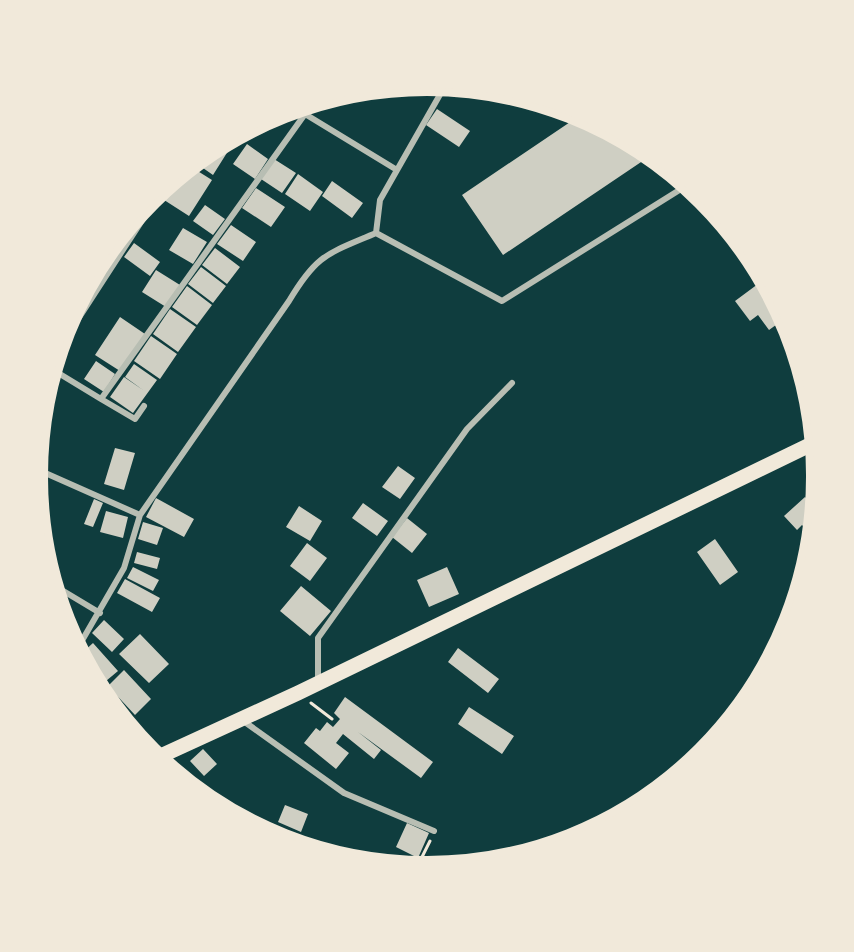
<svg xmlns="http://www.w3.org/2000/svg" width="854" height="952" viewBox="0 0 854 952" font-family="'Archivo Narrow',sans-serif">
<rect width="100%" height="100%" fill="#0f3d3e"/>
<path fill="#cfcfc3" d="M 437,109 L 470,131 L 459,147 L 426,125 Z
M 582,114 L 653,154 L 503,255 L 462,195 Z
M 230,137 L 235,140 L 213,175 L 193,161 L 208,148 Z
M 247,144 L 268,159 L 255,179 L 233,164 Z
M 274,159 L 296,173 L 282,193 L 261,179 Z
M 188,165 L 212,180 L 189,216 L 161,198 L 175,176 Z
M 298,174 L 323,192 L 310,211 L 285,194 Z
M 332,181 L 363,203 L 352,218 L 322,196 Z
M 256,188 L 285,207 L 271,227 L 242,208 Z
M 145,202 L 147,203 L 133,225 L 128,222 Z
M 205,205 L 225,219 L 213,235 L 193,221 Z
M 231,225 L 256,242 L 243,261 L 217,244 Z
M 125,226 L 127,228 L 113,250 L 108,246 Z
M 183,228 L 207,242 L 193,264 L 169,250 Z
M 134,243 L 160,262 L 150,276 L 124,257 Z
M 215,248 L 240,267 L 227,284 L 202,265 Z
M 201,267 L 226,286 L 213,303 L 188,284 Z
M 156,270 L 180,285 L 166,307 L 142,292 Z
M 766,278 L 787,317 L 769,330 L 758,315 L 750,321 L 735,301 Z
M 187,286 L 212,305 L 197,325 L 172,307 Z
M 170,309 L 196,327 L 178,352 L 153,334 Z
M 120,317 L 145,334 L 120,371 L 95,355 Z
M 151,336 L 177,354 L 160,379 L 134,361 Z
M 96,361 L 115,374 L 104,392 L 84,379 Z
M 134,364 L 157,380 L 133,413 L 110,397 L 124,377 L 143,390 L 125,377 Z
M 115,448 L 135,453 L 124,490 L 104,484 Z
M 398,466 L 415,478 L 400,499 L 382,487 Z
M 805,497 L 818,511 L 816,523 L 808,531 L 802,525 L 797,530 L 784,516 Z
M 156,498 L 194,519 L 184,537 L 146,517 Z
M 94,499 L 103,503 L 93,527 L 84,524 Z
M 363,503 L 388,521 L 377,536 L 352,518 Z
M 299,506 L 322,521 L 310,541 L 286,527 Z
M 106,511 L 128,517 L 123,538 L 100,532 Z
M 407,518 L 427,534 L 412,553 L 392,537 Z
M 143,522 L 163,528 L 157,545 L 138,539 Z
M 715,539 L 738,572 L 720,585 L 697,552 Z
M 307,543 L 327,558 L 310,581 L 290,566 Z
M 137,552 L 160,558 L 157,569 L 134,563 Z
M 133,567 L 159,580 L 153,591 L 127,578 Z
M 447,567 L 459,594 L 429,607 L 417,580 Z
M 125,579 L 160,598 L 152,612 L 117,593 Z
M 301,586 L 331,611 L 310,636 L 280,611 Z
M 104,620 L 124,639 L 112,652 L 92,633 Z
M 140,634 L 169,664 L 149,683 L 119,654 Z
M 93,643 L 118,671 L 106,681 L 82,653 Z
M 458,648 L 499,679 L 488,693 L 448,662 Z
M 83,658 L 105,684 L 97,690 L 81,660 Z
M 124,670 L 151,699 L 135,715 L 108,686 Z
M 345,697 L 433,762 L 421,778 L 358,732 L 381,750 L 374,759 L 343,734 L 336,743 L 349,753 L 336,769 L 304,743 L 316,728 L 320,731 L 327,722 L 333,727 L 340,719 L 334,713 Z
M 469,707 L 514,736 L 502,754 L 458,724 Z
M 203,749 L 217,764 L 204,776 L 190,761 Z
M 187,775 L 232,814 L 231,816 L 208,803 L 182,782 Z
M 285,805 L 308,814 L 301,832 L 278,822 Z
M 407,823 L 429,833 L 418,858 L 396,847 Z
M 281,831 L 298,837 L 295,846 L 278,840 Z
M 317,841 L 327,845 L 323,854 L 313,851 Z"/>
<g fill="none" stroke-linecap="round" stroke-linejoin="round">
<path stroke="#f1e9da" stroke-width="3" d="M 311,703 L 332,719
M 416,869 L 430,841"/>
<path stroke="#b8beb3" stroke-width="6" d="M 376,233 L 502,301 L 689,184
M 54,356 L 154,202
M 50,368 L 101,399 L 305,114 L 397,170
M 101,399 L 135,419 L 144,406
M 34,468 L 140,515
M 50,583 L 100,613
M 76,651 L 124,568 L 140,515 L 289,301 C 317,254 327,254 376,233 L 380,200 L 446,84
M 318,682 L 318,638 L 467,429 L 512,383
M 242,720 L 344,793 L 434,831"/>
<path stroke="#f1e9da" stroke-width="15" d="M 154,759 L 298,693 L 818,441"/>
</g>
<path d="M0 0H854V952H0ZM427 92H427A383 383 0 0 1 810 475V477A383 383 0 0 1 427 860H427A383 383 0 0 1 44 477V475A383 383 0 0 1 427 92Z" fill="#f1e9da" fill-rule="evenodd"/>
<path fill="none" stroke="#f1e9da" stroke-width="8" d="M427 92H427A383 383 0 0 1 810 475V477A383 383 0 0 1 427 860H427A383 383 0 0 1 44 477V475A383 383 0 0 1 427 92Z"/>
</svg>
